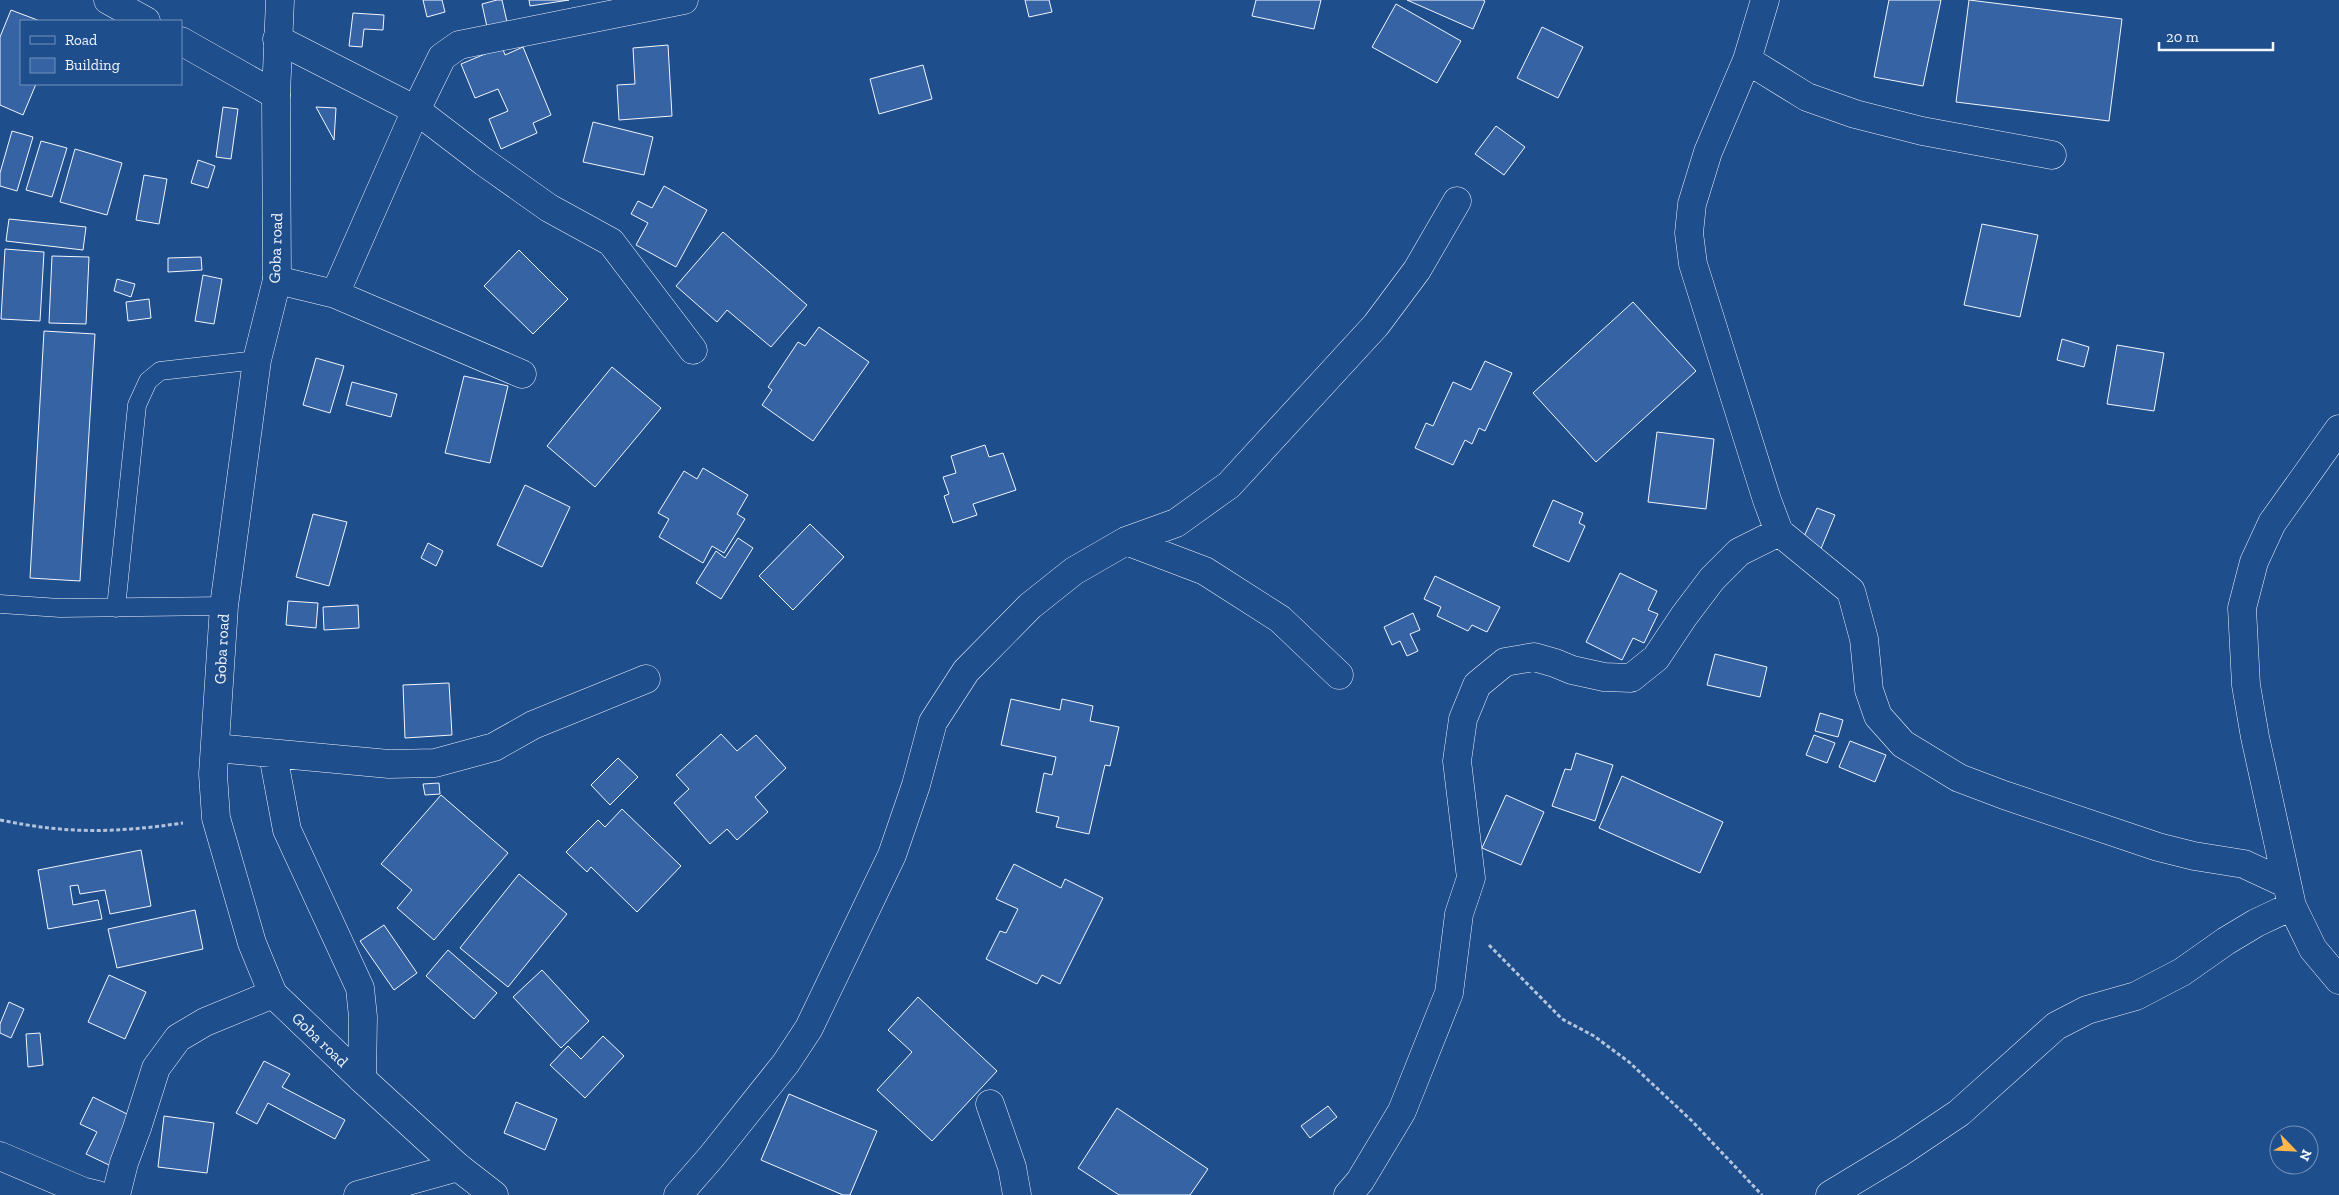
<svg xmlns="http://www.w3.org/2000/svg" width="2339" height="1195" viewBox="0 0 2339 1195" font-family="'Zilla Slab',serif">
<rect width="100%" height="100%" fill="#1f4e8c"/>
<path fill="#3563a3" stroke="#f2f6ff" d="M 423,0 L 442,0 L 445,12 L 427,17 Z
M 497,0 L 502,0 L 507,22 L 487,27 L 482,4 Z
M 529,0 L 569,0 L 530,6 Z
M 1025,0 L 1049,0 L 1052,12 L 1029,17 Z
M 1256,0 L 1321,0 L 1314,29 L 1252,16 Z
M 1407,0 L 1483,0 L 1485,1 L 1473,29 Z
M 1889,0 L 1941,0 L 1923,86 L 1874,77 Z
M 1969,0 L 2122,19 L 2109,121 L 1956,102 Z
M 1396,4 L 1461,41 L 1437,83 L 1372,47 Z
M 11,10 L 40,21 L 21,21 L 21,84 L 36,84 L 23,115 L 0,105 L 0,37 Z
M 353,13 L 384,15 L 383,30 L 364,29 L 362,47 L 349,46 Z
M 1542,27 L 1583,47 L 1558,98 L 1517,78 Z
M 668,45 L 672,116 L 619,120 L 617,85 L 635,84 L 633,48 Z
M 502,47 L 505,55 L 523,47 L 551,115 L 533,123 L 537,133 L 501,149 L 489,119 L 508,111 L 498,89 L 475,98 L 461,64 Z
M 923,65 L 932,99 L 879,114 L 870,79 Z
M 223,107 L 238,109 L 231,159 L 216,157 Z
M 316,107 L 336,108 L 334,140 Z
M 593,122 L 653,137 L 644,175 L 583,162 Z
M 1496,126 L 1525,147 L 1504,175 L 1475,154 Z
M 12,131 L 33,137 L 17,191 L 0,186 L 0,173 Z
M 41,141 L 67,148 L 52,197 L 26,190 Z
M 75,149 L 122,163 L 107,215 L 60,202 Z
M 198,160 L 215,166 L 208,188 L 191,183 Z
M 144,175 L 167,179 L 159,224 L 136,220 Z
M 664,186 L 707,210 L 676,267 L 636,245 L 648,223 L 631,214 L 638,201 L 652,208 Z
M 9,219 L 86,227 L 83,250 L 6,241 Z
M 1982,224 L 2038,235 L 2020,317 L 1964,305 Z
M 723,232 L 807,305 L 771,347 L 727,310 L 717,322 L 676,286 Z
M 5,249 L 44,252 L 40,321 L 1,319 Z
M 519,250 L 568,299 L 533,334 L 484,286 Z
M 52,256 L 89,257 L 86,324 L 49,323 Z
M 201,257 L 202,270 L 168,272 L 168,258 Z
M 203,275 L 222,279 L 214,324 L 195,321 Z
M 117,279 L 135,284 L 131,297 L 114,291 Z
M 149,299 L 151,318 L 128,321 L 126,302 Z
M 1633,302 L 1696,371 L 1596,462 L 1533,393 Z
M 819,327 L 869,362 L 813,441 L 762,405 L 772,390 L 768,387 L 798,342 L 805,346 Z
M 44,331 L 95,334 L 80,581 L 30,578 Z
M 2062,339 L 2089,347 L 2084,367 L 2057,360 Z
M 2117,345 L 2164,353 L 2154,411 L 2107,404 Z
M 316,358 L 344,366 L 330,413 L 303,405 Z
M 1485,361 L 1512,373 L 1485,431 L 1479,428 L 1472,444 L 1465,440 L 1453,465 L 1415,448 L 1426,423 L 1433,426 L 1453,382 L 1471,390 Z
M 612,367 L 661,408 L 595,487 L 547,446 Z
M 464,376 L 508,386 L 490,463 L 445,453 Z
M 352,382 L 397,394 L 391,417 L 346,405 Z
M 1657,432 L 1714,439 L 1706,509 L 1648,502 Z
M 985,445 L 989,457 L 1003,453 L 1016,490 L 973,504 L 977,515 L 953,523 L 944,496 L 949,494 L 943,477 L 956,473 L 951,456 Z
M 703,468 L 748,495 L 737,514 L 745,519 L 724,553 L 712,546 L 703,563 L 659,537 L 669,519 L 658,513 L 684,471 L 697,479 Z
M 525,485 L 570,507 L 542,567 L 497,545 Z
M 1553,500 L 1583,513 L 1579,523 L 1585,526 L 1569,562 L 1533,546 Z
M 1817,508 L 1835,515 L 1820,551 L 1801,543 Z
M 313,514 L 347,522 L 329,586 L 296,577 Z
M 810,524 L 844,557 L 793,610 L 759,576 Z
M 738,538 L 753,548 L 721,599 L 696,583 L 716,551 L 725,558 Z
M 428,543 L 443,551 L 436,566 L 421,558 Z
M 1620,573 L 1657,591 L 1648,610 L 1658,614 L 1644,643 L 1633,638 L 1622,660 L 1586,642 Z
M 1435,576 L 1500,607 L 1487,632 L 1472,625 L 1468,631 L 1437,616 L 1441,607 L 1424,599 Z
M 288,601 L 318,603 L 316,628 L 286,625 Z
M 358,605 L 359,628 L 324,630 L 323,607 Z
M 1413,613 L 1420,630 L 1410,634 L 1418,651 L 1407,656 L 1400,641 L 1392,645 L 1384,627 Z
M 1715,654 L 1767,667 L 1760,697 L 1707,685 Z
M 449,683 L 452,735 L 405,738 L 403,685 Z
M 1011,699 L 1060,710 L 1062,699 L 1093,706 L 1090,721 L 1119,727 L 1110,766 L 1105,765 L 1089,834 L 1056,827 L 1059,817 L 1036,812 L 1044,773 L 1052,775 L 1056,757 L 1001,745 Z
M 1820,713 L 1843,720 L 1838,737 L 1815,731 Z
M 721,734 L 737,751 L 756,735 L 786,768 L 755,797 L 768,812 L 737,840 L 727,829 L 710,844 L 674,803 L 689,789 L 676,775 Z
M 1814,735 L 1835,743 L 1827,763 L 1806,755 Z
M 1850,741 L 1886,755 L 1875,782 L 1839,767 Z
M 1576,753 L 1613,765 L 1595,821 L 1552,806 L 1565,769 L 1571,770 Z
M 618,758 L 638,777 L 610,805 L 591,785 Z
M 1622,776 L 1723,822 L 1700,873 L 1599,828 Z
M 439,783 L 440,794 L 425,795 L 423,784 Z
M 441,795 L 508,853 L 434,940 L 397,908 L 412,890 L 381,864 Z
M 1506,795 L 1544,812 L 1521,865 L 1482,848 Z
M 622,809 L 681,866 L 637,912 L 591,867 L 587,872 L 566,852 L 598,820 L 605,827 Z
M 141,850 L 151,906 L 110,914 L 105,890 L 80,894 L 78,885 L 70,886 L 73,905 L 98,900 L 102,919 L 48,929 L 38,870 Z
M 1014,864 L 1061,888 L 1065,879 L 1103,898 L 1060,984 L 1042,975 L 1037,984 L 986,959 L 1000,931 L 1006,933 L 1018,909 L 996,899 Z
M 519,874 L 567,914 L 508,987 L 460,948 Z
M 195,910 L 203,949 L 117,968 L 108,929 Z
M 384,925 L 417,973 L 394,990 L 360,941 Z
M 448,950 L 497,993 L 474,1019 L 426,976 Z
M 542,970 L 589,1021 L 561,1048 L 513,997 Z
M 109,975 L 146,992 L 125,1039 L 88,1022 Z
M 918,997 L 997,1071 L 932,1141 L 877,1090 L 912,1052 L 888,1030 Z
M 9,1002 L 24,1009 L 11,1038 L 0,1033 L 0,1024 Z
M 40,1033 L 43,1065 L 28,1067 L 26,1034 Z
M 603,1036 L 624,1056 L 585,1098 L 550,1065 L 568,1046 L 581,1059 Z
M 264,1061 L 290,1074 L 282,1087 L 345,1120 L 335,1139 L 268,1103 L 257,1124 L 236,1113 Z
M 789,1094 L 877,1131 L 850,1195 L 843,1195 L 761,1160 Z
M 93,1097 L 135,1118 L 111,1166 L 86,1154 L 97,1132 L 80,1124 Z
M 516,1102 L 557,1119 L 545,1150 L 504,1133 Z
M 1328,1106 L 1337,1117 L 1310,1138 L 1301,1126 Z
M 1117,1108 L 1208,1169 L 1190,1195 L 1119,1195 L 1078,1168 Z
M 164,1116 L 214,1123 L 207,1173 L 158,1167 Z"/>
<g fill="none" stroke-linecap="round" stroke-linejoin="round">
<defs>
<path id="service" d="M 0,604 L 60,608 L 224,606
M 116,608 L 137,405 L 148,381 L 160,371 L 257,360"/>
<path id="minor" d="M 108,0 L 146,21
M 1765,0 L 1747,60 L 1708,152 L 1692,204 L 1689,233 L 1693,264 L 1767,500 L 1779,532 L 1851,591 L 1864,639 L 1869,690 L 1878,716 L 1903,744 L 1959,778 L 2004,795 L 2158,847 L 2194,856 L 2244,864 L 2287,884
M 277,39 L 416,110 L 484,162 L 549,208 L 611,242 L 693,350
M 181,41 L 276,95
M 1747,60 L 1807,97 L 1855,114 L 1922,131 L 2052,155
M 277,280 L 335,294 L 416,110 L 442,57 L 459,45 L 684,0
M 335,294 L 522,374
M 2339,429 L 2272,523 L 2254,562 L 2242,608 L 2246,685 L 2255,737 L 2292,906 L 2313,949 L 2339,980
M 1126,541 L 1205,571 L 1280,619 L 1339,675
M 216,748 L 389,764 L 435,763 L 494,747 L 533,725 L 646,679
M 273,755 L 287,830 L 360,988 L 363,1017 L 362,1079
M 990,1104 L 1012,1167 L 1017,1195
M 0,1156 L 82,1191 L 98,1195
M 116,1195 L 124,1163 L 137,1128 L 156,1068 L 178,1038 L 205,1022 L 273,994
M 358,1195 L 458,1167
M 678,1195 L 712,1156 L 786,1063 L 809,1028 L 892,855 L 916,785 L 933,722 L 966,671 L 1030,606 L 1074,571 L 1126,541 L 1176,523 L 1229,485 L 1376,325 L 1417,270 L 1457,201
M 1348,1195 L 1360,1181 L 1402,1111 L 1449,993 L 1459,914 L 1471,878 L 1457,761 L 1463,719 L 1477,685 L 1505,662 L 1534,657 L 1555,663 L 1572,670 L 1604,677 L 1631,678 L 1656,658 L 1684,616 L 1712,579 L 1739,552 L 1779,532
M 1830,1195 L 1901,1152 L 1959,1113 L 2056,1026 L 2087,1010 L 2136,996 L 2182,972 L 2226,941 L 2256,923 L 2292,906"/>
<g id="tertiary">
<path id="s1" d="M 280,0 L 276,95 L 277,280 L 257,360 L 224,606 L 213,774 L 216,818 L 252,943 L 273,994 L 362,1079 L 458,1167 L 494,1195"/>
</g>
</defs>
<use href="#service" stroke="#f2f6ff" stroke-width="19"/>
<use href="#minor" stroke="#f2f6ff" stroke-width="29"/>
<use href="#tertiary" stroke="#f2f6ff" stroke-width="29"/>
<path stroke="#b3c4dc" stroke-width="3" stroke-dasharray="4 2.5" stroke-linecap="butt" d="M 0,820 C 68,834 114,833 183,823
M 1489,945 L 1562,1019 L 1594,1036 L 1629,1062 L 1692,1121 L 1762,1195"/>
<use href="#service" stroke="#1f4e8c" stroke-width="18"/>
<use href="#minor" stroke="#1f4e8c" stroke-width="28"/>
<use href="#tertiary" stroke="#1f4e8c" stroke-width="28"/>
</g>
<g text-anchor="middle" stroke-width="4" stroke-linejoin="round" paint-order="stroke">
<g font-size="16" fill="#f2f6ff" stroke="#1f4e8c">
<text transform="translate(275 248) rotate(-88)" y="6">Goba road</text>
<text transform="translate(221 649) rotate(-87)" y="6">Goba road</text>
<text dy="6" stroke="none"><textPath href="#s1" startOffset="1074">Goba road</textPath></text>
</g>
</g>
<rect x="20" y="20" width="162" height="65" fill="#1f4e8c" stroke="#7391ba"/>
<rect x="30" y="36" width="25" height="8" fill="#1f4e8c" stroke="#7391ba"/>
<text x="65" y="45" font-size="15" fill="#f2f6ff">Road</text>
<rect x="30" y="58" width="25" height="15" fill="#3563a3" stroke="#7391ba"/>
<text x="65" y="70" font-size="15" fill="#f2f6ff">Building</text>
<g transform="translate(2294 1150) rotate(114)"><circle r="24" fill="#1f4e8c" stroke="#7391ba"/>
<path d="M0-4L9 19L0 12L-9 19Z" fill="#ffb74d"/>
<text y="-8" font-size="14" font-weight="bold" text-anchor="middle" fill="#f2f6ff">N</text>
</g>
<path d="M2159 42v8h114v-8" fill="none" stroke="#f2f6ff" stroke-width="2.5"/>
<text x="2166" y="42" font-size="15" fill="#f2f6ff" stroke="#1f4e8c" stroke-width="4" paint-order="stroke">20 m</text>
</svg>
